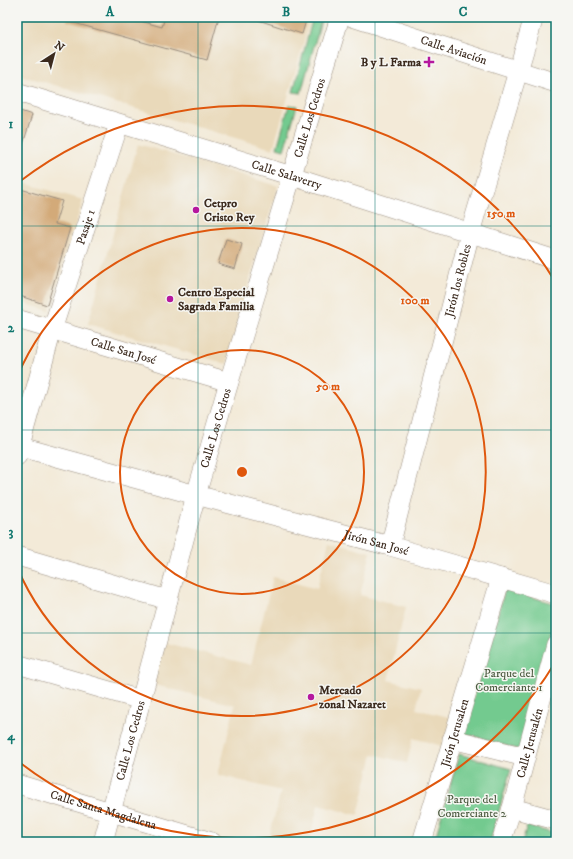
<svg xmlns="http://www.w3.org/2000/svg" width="573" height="859" viewBox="0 0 573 859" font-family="'IM FELL DW Pica',serif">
<rect width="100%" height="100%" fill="#f6f6f2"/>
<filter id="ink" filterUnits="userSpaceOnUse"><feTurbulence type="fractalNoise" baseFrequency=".025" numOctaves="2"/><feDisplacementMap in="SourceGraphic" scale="8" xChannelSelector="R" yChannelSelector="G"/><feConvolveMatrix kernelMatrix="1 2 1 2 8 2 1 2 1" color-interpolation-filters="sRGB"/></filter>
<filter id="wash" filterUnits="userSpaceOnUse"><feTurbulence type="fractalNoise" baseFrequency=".012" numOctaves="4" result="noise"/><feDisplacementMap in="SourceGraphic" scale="16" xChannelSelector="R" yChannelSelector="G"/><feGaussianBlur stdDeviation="0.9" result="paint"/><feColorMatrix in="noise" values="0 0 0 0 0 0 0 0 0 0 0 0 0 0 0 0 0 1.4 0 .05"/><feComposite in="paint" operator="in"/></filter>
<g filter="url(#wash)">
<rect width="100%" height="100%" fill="#f3ead8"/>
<path fill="#e9d9ba" d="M 17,17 L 311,17 L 273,149 L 17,74 Z
M 138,144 L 278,186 L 251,275 L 227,364 L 88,324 Z
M 17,181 L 83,200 L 49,311 L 17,301 Z
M 329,541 L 371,552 L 360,595 L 406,607 L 388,680 L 421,688 L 416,709 L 453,718 L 446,747 L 413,738 L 407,763 L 373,754 L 358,815 L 318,805 L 309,842 L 268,842 L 281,791 L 218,775 L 235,705 L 151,684 L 162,642 L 251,665 L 273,577 L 317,589 Z"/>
<path fill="#73ca8f" stroke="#577a56" d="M 313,17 L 322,17 L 301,93 L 293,92 Z
M 289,105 L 297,106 L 284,150 L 277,148 Z
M 505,589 L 556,604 L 556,627 L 520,750 L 463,733 Z
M 459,754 L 511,769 L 490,842 L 434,842 Z
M 527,826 L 556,834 L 556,842 L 522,842 Z"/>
<g id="blocks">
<path fill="#d3aa79" d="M 68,17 L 126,17 L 162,27 L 165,17 L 219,17 L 207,60 L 67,21 Z
M 258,17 L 307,17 L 302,34 L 258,20 Z
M 17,110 L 32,115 L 20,154 L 17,153 Z
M 17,188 L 62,201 L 55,224 L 70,228 L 47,305 L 17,295 Z
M 226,239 L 242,244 L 235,269 L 218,264 Z"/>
</g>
</g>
<g filter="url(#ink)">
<use href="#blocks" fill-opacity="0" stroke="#978a7b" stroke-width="1"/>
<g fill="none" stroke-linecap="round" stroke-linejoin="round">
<defs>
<g id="street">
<path id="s1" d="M 352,17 L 556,83"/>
<path id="s2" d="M 17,92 L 292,176 L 556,260"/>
<path id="s3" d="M 17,319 L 229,382"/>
<path id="s4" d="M 17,446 L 196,495 L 390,546 L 556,594"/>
<path id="s5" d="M 17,456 L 52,330 L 119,124"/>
<path id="s6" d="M 390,546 L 470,233 L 534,17"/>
<path d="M 17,556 L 168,600"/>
<path d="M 17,664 L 141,700"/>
<path d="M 452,739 L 525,757"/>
<path id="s7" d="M 17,784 L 212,842"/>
<path d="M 512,808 L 556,820"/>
<path id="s8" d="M 103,842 L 196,495 L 229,382 L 340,17"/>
<path id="s9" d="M 422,842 L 501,578"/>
<path id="s10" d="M 501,842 L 512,808 L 556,644"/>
</g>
</defs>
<use href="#street" stroke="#978a7b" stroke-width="20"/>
<use href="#street" stroke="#fff" stroke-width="19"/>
</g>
</g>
<path fill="none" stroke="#0f766e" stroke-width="1" stroke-opacity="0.55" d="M 198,17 L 198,842M 375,17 L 375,842M 17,226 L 556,226M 17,430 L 556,430M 17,633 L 556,633"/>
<g fill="none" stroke="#df570d" stroke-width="2">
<circle cx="242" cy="472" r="122"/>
<path d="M17 377A244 244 0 1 1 17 567"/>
<path d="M556 661A366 366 0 0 1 19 762M19 182A366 366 0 0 1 556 283"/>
</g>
<g fill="#b5179e" stroke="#f6f6f2" stroke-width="1.5">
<path d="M427 56h4v4h4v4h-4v4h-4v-4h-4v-4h4z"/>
<circle cx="196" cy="210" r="4"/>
<circle cx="170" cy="299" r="4"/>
<circle cx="311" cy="697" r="4"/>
</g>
<g text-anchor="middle" stroke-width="3" stroke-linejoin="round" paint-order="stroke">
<g font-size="12" fill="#3b2a1e" stroke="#f6f6f2">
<text dy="4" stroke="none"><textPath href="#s1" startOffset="107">Calle Aviación</textPath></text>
<text dy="4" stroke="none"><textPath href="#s8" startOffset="753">Calle Los Cedros</textPath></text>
<text dy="4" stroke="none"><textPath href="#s2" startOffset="282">Calle Salaverry</textPath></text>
<text dy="4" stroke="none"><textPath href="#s5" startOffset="239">Pasaje 1</textPath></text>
<text dy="4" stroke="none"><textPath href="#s6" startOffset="274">Jirón los Robles</textPath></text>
<text dy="4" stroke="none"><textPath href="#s3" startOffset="111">Calle San José</textPath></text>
<text dy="4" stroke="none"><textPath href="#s8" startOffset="429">Calle Los Cedros</textPath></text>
<text dy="4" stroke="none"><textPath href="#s4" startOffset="372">Jirón San José</textPath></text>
<text dy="4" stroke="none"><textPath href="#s9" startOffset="114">Jirón Jerusalen</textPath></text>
<text dy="4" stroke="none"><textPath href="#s8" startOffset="105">Calle Los Cedros</textPath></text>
<text dy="4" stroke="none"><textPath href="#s10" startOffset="103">Calle Jerusalén</textPath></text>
<text dy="4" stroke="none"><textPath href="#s7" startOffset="90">Calle Santa Magdalena</textPath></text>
</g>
<g font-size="12" font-weight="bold" fill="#3b2a1e" stroke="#f6f6f2" text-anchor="start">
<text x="421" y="66" text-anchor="end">B y L Farma</text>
<text x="204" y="207">Cetpro<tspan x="204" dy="14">Cristo Rey</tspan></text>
<text x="178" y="296">Centro Especial<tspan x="178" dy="14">Sagrada Familia</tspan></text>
<text x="319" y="694">Mercado<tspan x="319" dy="14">zonal Nazaret</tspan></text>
</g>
<g font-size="12" fill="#4c5a40" stroke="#f6f6f2">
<text x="509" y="677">Parque del<tspan x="509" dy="14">Comerciante 1</tspan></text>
<text x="472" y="803">Parque del<tspan x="472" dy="14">Comerciante 2</tspan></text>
</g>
</g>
<circle cx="242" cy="472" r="6" fill="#df570d" stroke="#f6f6f2" stroke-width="2"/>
<g font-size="12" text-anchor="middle" font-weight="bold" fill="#df570d" stroke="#f6f6f2" stroke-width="3" stroke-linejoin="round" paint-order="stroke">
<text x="501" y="217">150 m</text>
<text x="415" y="304">100 m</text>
<text x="328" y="390">50 m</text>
</g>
<rect width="573" height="859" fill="none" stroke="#f6f6f2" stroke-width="44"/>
<g transform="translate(54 54) rotate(36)" stroke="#f6f6f2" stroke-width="3" paint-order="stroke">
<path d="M0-3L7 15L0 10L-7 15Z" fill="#3b2a1e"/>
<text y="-6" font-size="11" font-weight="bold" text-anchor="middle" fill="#3b2a1e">N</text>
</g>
<rect x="22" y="22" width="529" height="815" fill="none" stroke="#0f766e" stroke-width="1.5"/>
<g font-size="13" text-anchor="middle" font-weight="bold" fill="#0f766e">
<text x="110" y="16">A</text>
<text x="286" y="16">B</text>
<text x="463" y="16">C</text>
<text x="11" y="128">1</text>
<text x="11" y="332">2</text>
<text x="11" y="536">3</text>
<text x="11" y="740">4</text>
</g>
</svg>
